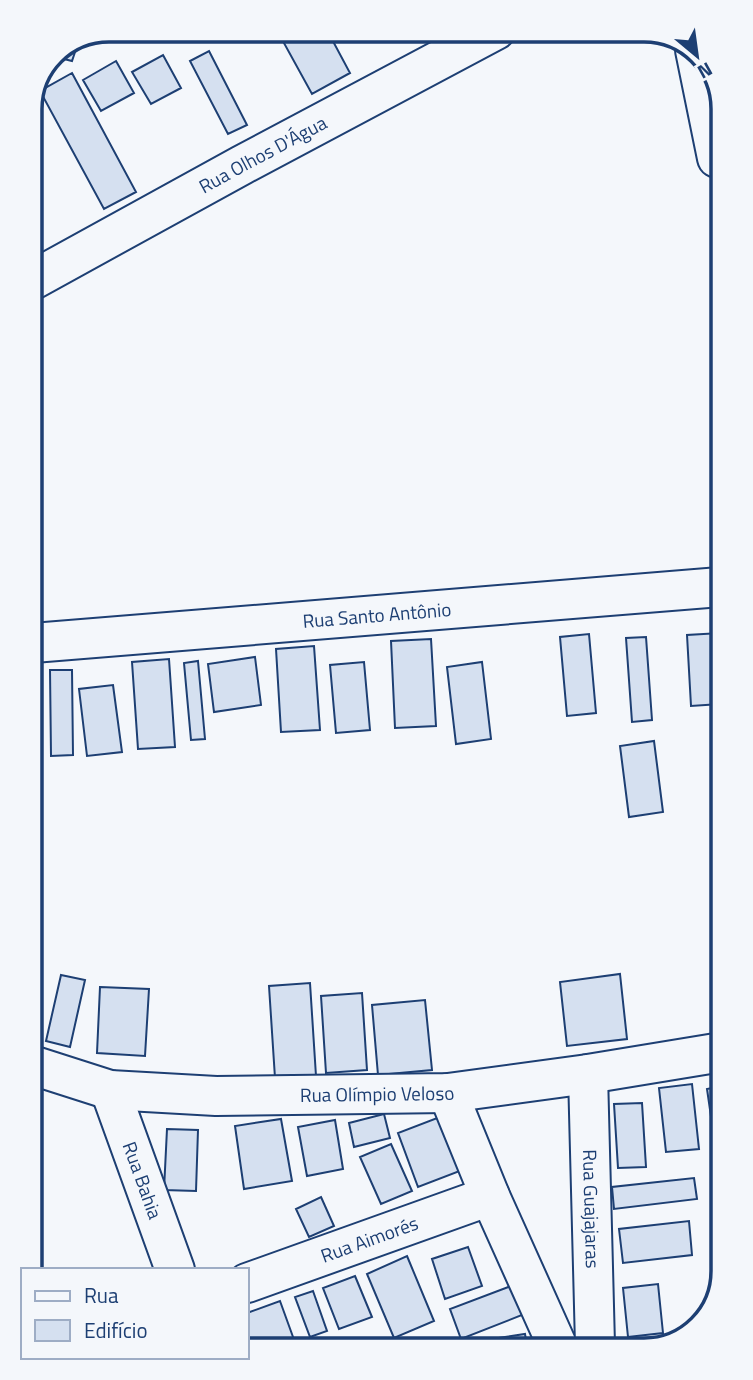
<svg xmlns="http://www.w3.org/2000/svg" width="753" height="1380" viewBox="0 0 753 1380" font-family="'Titillium Web',sans-serif">
<rect width="100%" height="100%" fill="#f4f7fb"/>
<path fill="#d5e0f0" stroke="#1d3f73" stroke-width="2" d="M 287,30 L 327,30 L 350,73 L 312,94 L 279,34 Z
M 78,43 L 72,61 L 52,56 L 53,53 Z
M 209,51 L 247,125 L 228,134 L 190,61 Z
M 163,55 L 181,88 L 151,104 L 132,72 Z
M 116,61 L 134,93 L 101,111 L 83,80 Z
M 72,73 L 136,192 L 104,209 L 40,91 Z
M 720,633 L 720,704 L 691,706 L 687,635 Z
M 589,634 L 596,713 L 567,716 L 560,637 Z
M 646,637 L 652,720 L 632,722 L 626,638 Z
M 431,639 L 436,726 L 395,728 L 391,641 Z
M 314,646 L 320,730 L 281,732 L 276,649 Z
M 255,657 L 261,705 L 214,712 L 208,664 Z
M 169,659 L 175,747 L 138,749 L 132,662 Z
M 198,661 L 205,739 L 191,740 L 184,663 Z
M 364,662 L 370,730 L 336,733 L 330,665 Z
M 482,662 L 491,739 L 456,744 L 447,667 Z
M 50,670 L 72,670 L 73,755 L 51,756 Z
M 113,685 L 122,752 L 87,756 L 79,689 Z
M 33,689 L 35,689 L 35,766 L 33,766 Z
M 654,741 L 663,812 L 629,817 L 620,746 Z
M 620,974 L 627,1039 L 567,1046 L 560,982 Z
M 61,975 L 85,980 L 70,1047 L 46,1041 Z
M 310,983 L 316,1076 L 275,1078 L 269,986 Z
M 100,987 L 149,989 L 145,1056 L 97,1053 Z
M 362,993 L 367,1070 L 326,1073 L 321,996 Z
M 425,1000 L 432,1070 L 378,1075 L 372,1005 Z
M 692,1084 L 699,1149 L 666,1152 L 659,1088 Z
M 722,1086 L 722,1143 L 715,1144 L 707,1089 Z
M 642,1103 L 646,1167 L 618,1168 L 614,1104 Z
M 384,1114 L 390,1138 L 354,1147 L 349,1123 Z
M 445,1115 L 465,1169 L 418,1187 L 398,1133 Z
M 281,1119 L 292,1181 L 244,1189 L 235,1126 Z
M 335,1120 L 343,1169 L 307,1176 L 298,1127 Z
M 167,1129 L 198,1130 L 196,1191 L 164,1190 Z
M 391,1144 L 412,1191 L 381,1204 L 360,1157 Z
M 694,1178 L 697,1199 L 614,1209 L 612,1187 Z
M 321,1197 L 334,1226 L 309,1237 L 296,1209 Z
M 689,1221 L 692,1255 L 623,1263 L 619,1229 Z
M 468,1247 L 482,1286 L 445,1299 L 432,1259 Z
M 407,1256 L 434,1321 L 394,1338 L 367,1274 Z
M 355,1276 L 372,1317 L 339,1329 L 323,1288 Z
M 658,1284 L 663,1333 L 628,1337 L 623,1288 Z
M 511,1286 L 522,1315 L 461,1339 L 450,1309 Z
M 313,1291 L 327,1331 L 310,1337 L 295,1297 Z
M 280,1301 L 297,1348 L 247,1349 L 247,1313 Z
M 525,1334 L 527,1346 L 472,1346 L 471,1342 Z"/>
<g fill="none" stroke-linecap="round" stroke-linejoin="round">
<defs>
<g id="minor">
<path d="M 695,50 L 717,158"/>
<path id="s1" d="M 31,281 L 242,165 L 496,30"/>
<path id="s2" d="M 33,643 L 720,587"/>
<path id="s3" d="M 35,1066 L 110,1090 L 216,1096 L 448,1093 L 588,1074 L 722,1052"/>
<path id="s4" d="M 588,1074 L 595,1345"/>
<path id="s5" d="M 110,1090 L 175,1270"/>
<path d="M 448,1093 L 490,1196 L 557,1345"/>
<path id="s6" d="M 247,1283 L 490,1196"/>
</g>
</defs>
<use href="#minor" stroke="#1d3f73" stroke-width="42"/>
<use href="#minor" stroke="#f4f7fb" stroke-width="38"/>
</g>
<g text-anchor="middle" stroke-width="5" stroke-linejoin="round" paint-order="stroke">
<g font-size="19" fill="#1d3f73" stroke="#f4f7fb">
<text dy="7" stroke="none"><textPath href="#s1" startOffset="264">Rua Olhos D'Água</textPath></text>
<text dy="7" stroke="none"><textPath href="#s2" startOffset="345">Rua Santo Antônio</textPath></text>
<text dy="7" stroke="none"><textPath href="#s3" startOffset="346">Rua Olímpio Veloso</textPath></text>
<text dy="7" stroke="none"><textPath href="#s5" startOffset="96">Rua Bahia</textPath></text>
<text dy="7" stroke="none"><textPath href="#s4" startOffset="135">Rua Guajajaras</textPath></text>
<text dy="7" stroke="none"><textPath href="#s6" startOffset="130">Rua Aimorés</textPath></text>
</g>
</g>
<path d="M0 0H753V1380H0ZM109 42H644A67 67 0 0 1 711 109V1271A67 67 0 0 1 644 1338H109A67 67 0 0 1 42 1271V109A67 67 0 0 1 109 42Z" fill="#f4f7fb" fill-rule="evenodd"/>
<path fill="none" stroke="#1d3f73" stroke-width="3.5" d="M109 42H644A67 67 0 0 1 711 109V1271A67 67 0 0 1 644 1338H109A67 67 0 0 1 42 1271V109A67 67 0 0 1 109 42Z"/>
<rect x="21" y="1268" width="228" height="91" fill="#f4f7fb" stroke="#9eadc5" stroke-width="2"/>
<rect x="35" y="1291" width="35" height="10" fill="#f4f7fb" stroke="#9eadc5" stroke-width="2"/>
<text x="84" y="1303" font-size="21" fill="#1d3f73">Rua</text>
<rect x="35" y="1320" width="35" height="21" fill="#d5e0f0" stroke="#9eadc5" stroke-width="2"/>
<text x="84" y="1338" font-size="21" fill="#1d3f73">Edifício</text>
<g transform="translate(697 56) rotate(151)" stroke="#f4f7fb" stroke-width="5" paint-order="stroke">
<path d="M0-5L12 26L0 18L-12 26Z" fill="#1d3f73"/>
<text y="-10" font-size="19" font-weight="bold" text-anchor="middle" fill="#1d3f73">N</text>
</g>
</svg>
